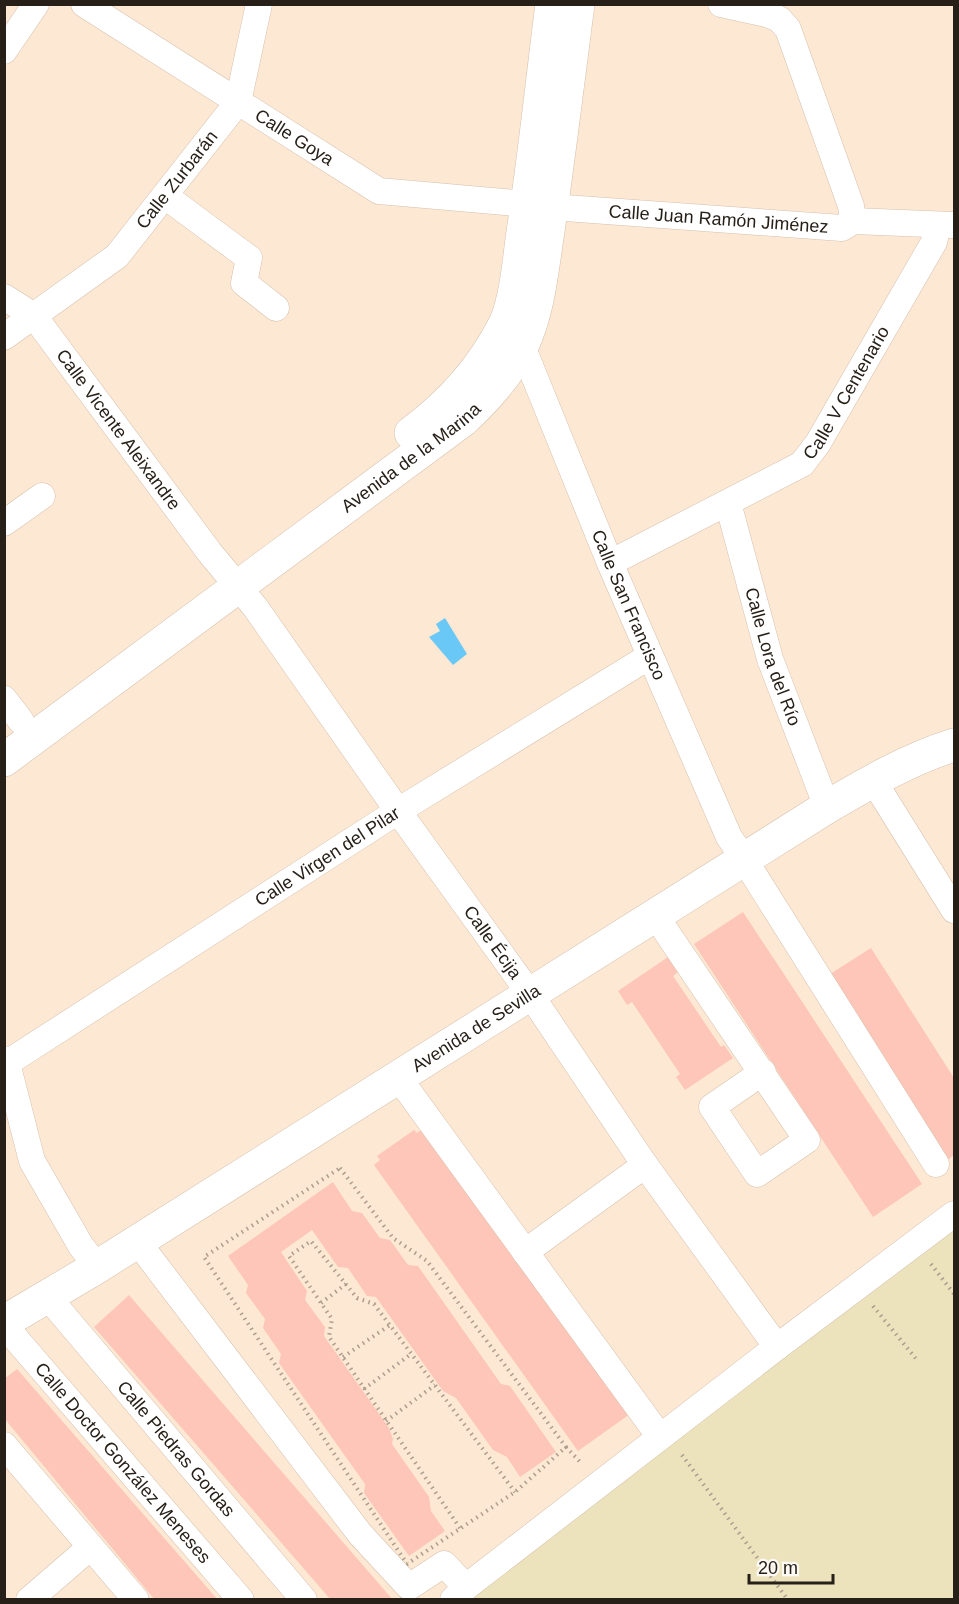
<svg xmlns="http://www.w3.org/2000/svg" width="959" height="1604" viewBox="0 0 959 1604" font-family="Helvetica,sans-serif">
<rect width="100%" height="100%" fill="#fde8d4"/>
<path fill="#ece3bd" d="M 954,1223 L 954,1599 L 468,1600 Z"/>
<path fill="#69c8f6" d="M 445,618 L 467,654 L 453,665 L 429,637 L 440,631 L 436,624 Z"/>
<path fill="#fdc6b8" d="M 743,912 L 922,1184 L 873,1217 L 694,944 Z
M 871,948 L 954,1078 L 954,1155 L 946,1161 L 827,976 Z
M 668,957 L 678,972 L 673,976 L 721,1047 L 724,1045 L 733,1058 L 685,1090 L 676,1077 L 680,1074 L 632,1002 L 627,1005 L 618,991 Z
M 425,1127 L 630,1414 L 578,1451 L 374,1165 L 380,1160 L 377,1156 L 414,1130 L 417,1133 Z
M 333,1182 L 352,1211 L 362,1213 L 380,1238 L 390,1240 L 408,1265 L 418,1266 L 501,1384 L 510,1386 L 556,1452 L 520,1477 L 507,1457 L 493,1450 L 456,1398 L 443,1391 L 376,1297 L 367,1296 L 348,1268 L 338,1267 L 312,1230 L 281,1252 L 307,1291 L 305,1300 L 325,1327 L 324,1336 L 389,1428 L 393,1439 L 392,1444 L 429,1497 L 431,1511 L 445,1531 L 409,1556 L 364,1493 L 365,1484 L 279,1363 L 281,1354 L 263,1328 L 265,1319 L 246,1293 L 248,1285 L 228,1256 Z
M 129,1295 L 393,1600 L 331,1600 L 94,1327 Z
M 17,1369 L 218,1600 L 155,1600 L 4,1418 L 4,1379 Z"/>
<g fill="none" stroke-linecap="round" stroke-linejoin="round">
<defs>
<g id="street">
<path id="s1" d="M 84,4 L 379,191 L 528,204"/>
<path d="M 721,4 L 767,14 L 779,19 L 788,29 L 851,206 L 853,221"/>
<path d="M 4,51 L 36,4"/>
<path d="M 165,196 L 249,258 L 244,283 L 276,308"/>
<path id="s2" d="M 551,207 L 842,228 L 853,221 L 953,225"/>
<path id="s3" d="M 4,297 L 34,316 L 210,553 L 255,607 L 398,811 L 530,994 L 645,1165 L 777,1347"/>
<path id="s4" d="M 4,337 L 117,256 L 238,102 L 259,4"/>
<path id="s5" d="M 522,346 L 610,563 L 729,837 L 744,859 L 936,1164"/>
<path id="s6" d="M 728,503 L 770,659 L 827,807"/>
<path d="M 4,523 L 42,496"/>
<path id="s7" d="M 610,563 L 802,464 L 818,443 L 934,242 L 938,225"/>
<path d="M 4,699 L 21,721"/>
<path d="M 873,780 L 954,910"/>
<path d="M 655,915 L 807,1140 L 757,1174 L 712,1107 L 763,1072"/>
<path d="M 4,1059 L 7,1063 L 32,1161 L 81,1246 L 97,1267"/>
<path id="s8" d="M 7,1063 L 398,811 L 650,656"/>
<path d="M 398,1077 L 660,1437"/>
<path d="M 137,1241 L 360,1534 L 409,1587 L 444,1564 L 466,1587"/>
<path d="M 525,1252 L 645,1165"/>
<path id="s9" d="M 47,1296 L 304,1600"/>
<path id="s10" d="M 4,1325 L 241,1600"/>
<path d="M 4,1445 L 136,1600"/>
<path d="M 29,1600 L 80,1556"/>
<path d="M 453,1600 L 466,1587 L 777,1347 L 954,1214"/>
</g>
<g id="secondary">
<path d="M 411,433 C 451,404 482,369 505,324 C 515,303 519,264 522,239 C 534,161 542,83 552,4"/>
<path id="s11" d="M 4,760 L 463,420 C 486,399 508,375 522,346 C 539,310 542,269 548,231 C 559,155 568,80 578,4"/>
<path id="s12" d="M 4,1322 L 97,1267 L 827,807 C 868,783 909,759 954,745"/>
</g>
</defs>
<use href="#street" stroke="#d5c1ad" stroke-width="27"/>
<use href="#secondary" stroke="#d5c1ad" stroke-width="34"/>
<path stroke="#ad9d8e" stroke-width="4" stroke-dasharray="1.5 4.5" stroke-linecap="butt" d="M 340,1168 L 393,1238 L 427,1261 L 566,1447 L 515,1492 L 407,1564 L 204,1257 Z
M 931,1264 L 954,1294
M 321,1303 L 346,1284
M 873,1306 L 917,1360
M 343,1357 L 390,1325
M 364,1389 L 411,1354
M 386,1421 L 435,1385
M 566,1447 L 582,1464
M 682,1455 L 788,1600
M 460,1528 L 329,1337 L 332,1319 L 289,1256 L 311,1241 L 357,1298 L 374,1304 L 515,1492"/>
<use href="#street" stroke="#fff" stroke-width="26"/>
<use href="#secondary" stroke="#fff" stroke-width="33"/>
</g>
<g text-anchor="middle" stroke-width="4.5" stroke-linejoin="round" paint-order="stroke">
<g font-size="18" fill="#272018" stroke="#fdf9f5">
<text dy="6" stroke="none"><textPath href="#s1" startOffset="249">Calle Goya</textPath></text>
<text dy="6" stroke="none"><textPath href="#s4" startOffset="236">Calle Zurbarán</textPath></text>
<text dy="6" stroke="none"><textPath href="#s2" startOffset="168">Calle Juan Ramón Jiménez</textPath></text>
<text dy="6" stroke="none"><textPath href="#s7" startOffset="300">Calle V Centenario</textPath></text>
<text dy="6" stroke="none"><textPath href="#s3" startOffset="177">Calle Vicente Aleixandre</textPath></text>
<text dy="6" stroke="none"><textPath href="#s11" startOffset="507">Avenida de la Marina</textPath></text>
<text dy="6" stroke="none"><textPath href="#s5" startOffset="280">Calle San Francisco</textPath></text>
<text dy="6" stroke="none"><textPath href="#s6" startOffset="160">Calle Lora del Río</textPath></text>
<text dy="6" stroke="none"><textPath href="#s8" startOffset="381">Calle Virgen del Pilar</textPath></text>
<text dy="6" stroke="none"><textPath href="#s3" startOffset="812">Calle Écija</textPath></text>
<text dy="6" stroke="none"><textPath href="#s12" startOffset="556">Avenida de Sevilla</textPath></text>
<text dy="6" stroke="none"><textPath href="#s9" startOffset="200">Calle Piedras Gordas</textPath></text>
<text dy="6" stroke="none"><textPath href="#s10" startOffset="182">Calle Doctor González Meneses</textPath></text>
</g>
</g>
<rect width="959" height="1604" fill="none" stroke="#272018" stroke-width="12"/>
<path d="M749 1574v9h84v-9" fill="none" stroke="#272018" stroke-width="3"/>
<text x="758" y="1574" font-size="18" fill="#272018" stroke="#fdf9f5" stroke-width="4.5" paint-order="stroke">20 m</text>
</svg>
